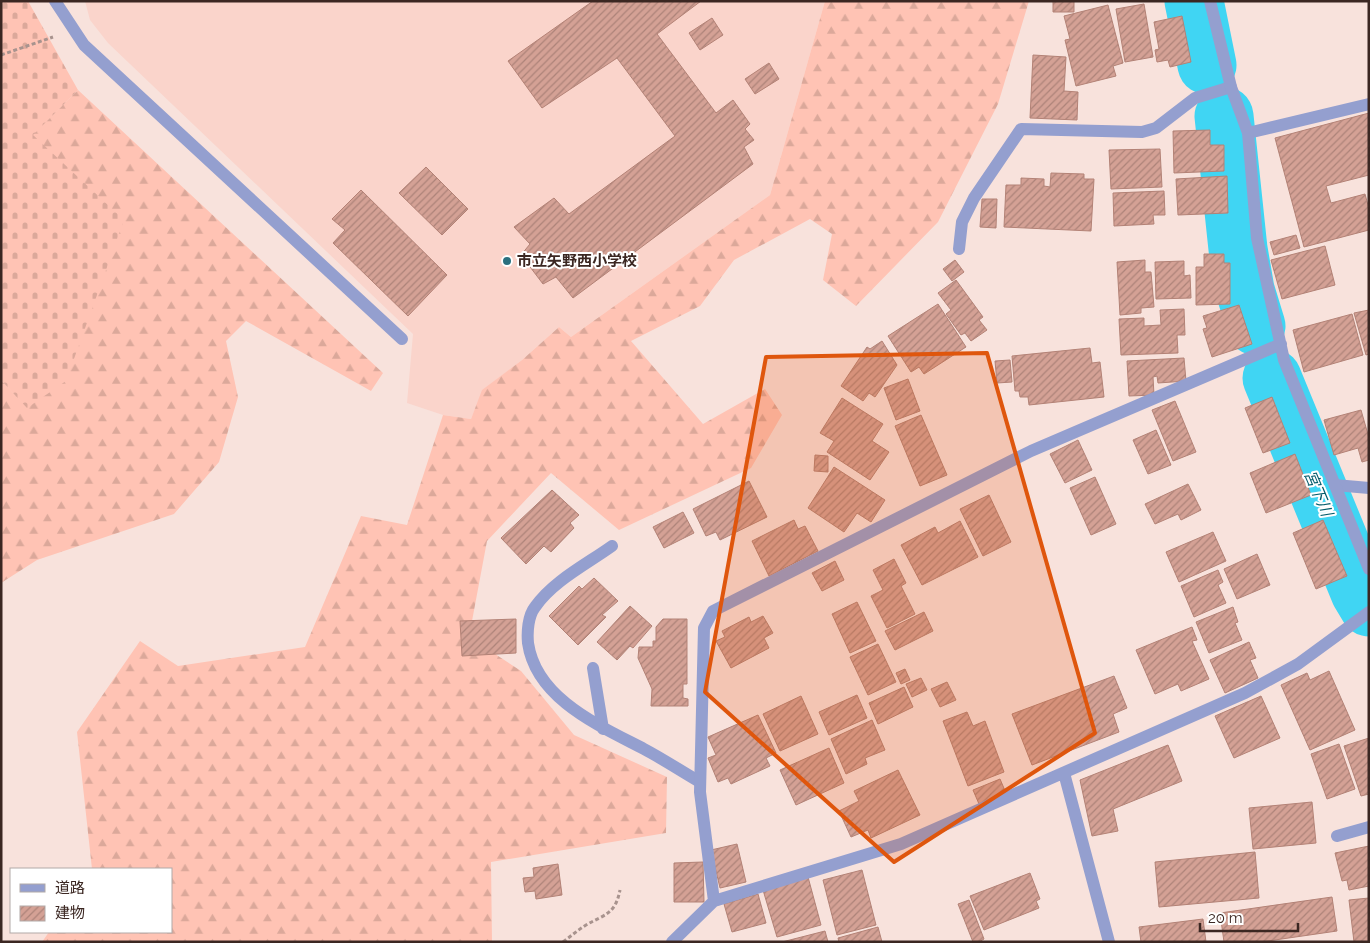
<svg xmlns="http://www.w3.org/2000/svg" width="1370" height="943" viewBox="0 0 1370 943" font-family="Raleway,'Noto Sans JP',sans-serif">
<defs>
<pattern id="forest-firs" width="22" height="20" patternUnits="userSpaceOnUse" patternTransform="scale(1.25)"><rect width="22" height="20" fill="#ffc3b4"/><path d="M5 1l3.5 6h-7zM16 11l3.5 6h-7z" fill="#dba89a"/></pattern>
<pattern id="cemetery-stones" width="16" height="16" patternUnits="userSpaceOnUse" patternTransform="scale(1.25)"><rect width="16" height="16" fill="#ffc3b4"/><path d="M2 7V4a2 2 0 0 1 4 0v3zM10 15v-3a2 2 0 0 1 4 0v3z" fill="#dba89a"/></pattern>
<pattern id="building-hatch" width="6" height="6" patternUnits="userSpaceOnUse" patternTransform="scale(1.25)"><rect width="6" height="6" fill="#d4a195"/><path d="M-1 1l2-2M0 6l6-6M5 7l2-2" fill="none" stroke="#ad8379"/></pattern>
</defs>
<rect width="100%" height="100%" fill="#f8e2dc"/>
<path fill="#fad4cb" d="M 85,1 L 825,1 L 770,195 L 571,337 L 559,327 L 522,360 L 483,390 L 471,419 L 443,415 L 407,403 L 413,334 L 108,43 L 90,20 Z"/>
<path fill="url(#forest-firs)" d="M 825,1 L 1029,1 L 998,104 L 938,222 L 856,306 L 823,280 L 832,234 L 810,219 L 734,260 L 700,306 L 631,341 L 703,424 L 765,389 L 782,415 L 751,468 L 619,530 L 551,473 L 487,541 L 469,637 L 521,671 L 574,735 L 667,777 L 666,833 L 491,862 L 492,942 L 42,942 L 49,932 L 171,932 L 171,869 L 92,869 L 77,732 L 140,641 L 178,666 L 305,647 L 361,516 L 407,525 L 443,415 L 471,419 L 482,390 L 522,360 L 559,327 L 571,337 L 770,195 Z
M 78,90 L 383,373 L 371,391 L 246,321 L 226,341 L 238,397 L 219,462 L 174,514 L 37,560 L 1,583 L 1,380 L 27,407 L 32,135 Z"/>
<path fill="url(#cemetery-stones)" d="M 1,1 L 28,1 L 78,90 L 33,135 L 124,220 L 66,381 L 27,408 L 1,380 Z"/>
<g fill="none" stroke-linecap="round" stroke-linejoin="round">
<path stroke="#40d5f3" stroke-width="59" d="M 1194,1 L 1207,65
M 1224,116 L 1238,249 L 1245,290 L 1256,326
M 1272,378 L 1360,592 L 1369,607"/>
</g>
<path fill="url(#building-hatch)" stroke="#b38276" d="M 593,1 L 701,1 L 657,34 L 716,113 L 733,100 L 750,124 L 745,129 L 754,140 L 744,147 L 753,164 L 573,298 L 556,277 L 543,284 L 521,255 L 530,244 L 514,227 L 554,198 L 569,214 L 675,136 L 617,58 L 542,108 L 508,61 Z
M 1053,1 L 1074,1 L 1074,12 L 1053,12 Z
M 1144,4 L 1153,57 L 1125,62 L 1116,9 Z
M 1108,5 L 1123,63 L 1113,66 L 1116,76 L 1076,86 L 1065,40 L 1070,39 L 1064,16 Z
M 1182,16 L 1191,62 L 1170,67 L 1168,60 L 1157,62 L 1155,50 L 1159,49 L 1154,22 Z
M 712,18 L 723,35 L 700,50 L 689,33 Z
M 1033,55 L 1066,57 L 1064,91 L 1078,92 L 1077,120 L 1030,118 Z
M 769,63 L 779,79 L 755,94 L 745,79 Z
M 1369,113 L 1369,175 L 1326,186 L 1331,203 L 1365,194 L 1369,209 L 1369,230 L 1304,247 L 1275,138 Z
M 1210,130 L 1210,145 L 1224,145 L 1224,171 L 1174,173 L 1173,131 Z
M 1160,149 L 1162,187 L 1111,189 L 1109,150 Z
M 426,167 L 468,209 L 442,235 L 399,193 Z
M 1051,173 L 1084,174 L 1084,179 L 1094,179 L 1091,231 L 1004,227 L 1006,185 L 1021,185 L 1021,178 L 1044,179 L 1044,186 L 1050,187 Z
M 1227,176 L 1228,213 L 1178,215 L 1176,179 Z
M 361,190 L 447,275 L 408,316 L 333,243 L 345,230 L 332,219 Z
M 1164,191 L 1165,215 L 1153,215 L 1154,224 L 1114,226 L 1113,193 Z
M 982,199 L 997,199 L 996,228 L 980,227 Z
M 1296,235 L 1300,248 L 1274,255 L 1270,242 Z
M 1325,246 L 1335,285 L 1282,299 L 1271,260 Z
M 1204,254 L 1224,254 L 1224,263 L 1230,263 L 1230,304 L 1196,305 L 1196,267 L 1204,267 Z
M 955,260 L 964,272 L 952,281 L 943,269 Z
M 1145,260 L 1145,272 L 1151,272 L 1154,307 L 1141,308 L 1141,313 L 1120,315 L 1117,262 Z
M 1184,261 L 1184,276 L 1190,275 L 1191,298 L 1156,299 L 1155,262 Z
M 956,280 L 983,317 L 979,320 L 987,330 L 971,341 L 965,333 L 961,335 L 946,314 L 951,310 L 938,293 Z
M 938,304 L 966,347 L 924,374 L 919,367 L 911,372 L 888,336 Z
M 1239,305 L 1252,344 L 1212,357 L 1203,329 L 1207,328 L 1203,316 Z
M 1184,309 L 1185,335 L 1177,335 L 1178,353 L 1121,355 L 1119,319 L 1144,318 L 1144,326 L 1161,325 L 1160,310 Z
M 1369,310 L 1369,354 L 1366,355 L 1354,313 Z
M 1352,314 L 1363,355 L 1304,372 L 1293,330 Z
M 882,341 L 897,365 L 875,397 L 869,393 L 863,401 L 841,386 L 867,347 L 870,349 Z
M 1090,348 L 1092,363 L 1100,362 L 1104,397 L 1029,405 L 1028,397 L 1020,397 L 1019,391 L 1015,391 L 1012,356 Z
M 1184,358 L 1186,381 L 1158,383 L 1157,376 L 1153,377 L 1154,395 L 1129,396 L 1127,361 Z
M 1010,360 L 1012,382 L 997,383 L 995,361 Z
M 908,379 L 920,411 L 896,420 L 884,388 Z
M 1272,397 L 1290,443 L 1263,453 L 1245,408 Z
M 842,398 L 883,424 L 872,441 L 889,452 L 870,480 L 827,452 L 834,441 L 820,433 Z
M 1175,401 L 1196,452 L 1173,461 L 1152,410 Z
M 1361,410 L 1369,438 L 1369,460 L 1362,462 L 1358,448 L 1334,455 L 1324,420 Z
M 921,415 L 947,475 L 920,486 L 895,426 Z
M 1156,430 L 1171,465 L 1148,474 L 1133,440 Z
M 1078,440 L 1092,470 L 1065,483 L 1050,454 Z
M 1295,454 L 1311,495 L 1266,513 L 1250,473 Z
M 815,455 L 828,456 L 828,472 L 814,471 Z
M 834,467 L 885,500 L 871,522 L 857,513 L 844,532 L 808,508 Z
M 1095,477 L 1116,524 L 1091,535 L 1070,488 Z
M 749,481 L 767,517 L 720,540 L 716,532 L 706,536 L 693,509 Z
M 1188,484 L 1201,510 L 1181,520 L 1178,514 L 1155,524 L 1145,504 Z
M 552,490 L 579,515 L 570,523 L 574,528 L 551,552 L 544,546 L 526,564 L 501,538 Z
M 989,495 L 1011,542 L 983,556 L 960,509 Z
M 683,512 L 694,533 L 664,548 L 653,527 Z
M 794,520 L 798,529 L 805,526 L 818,551 L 769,576 L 752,541 Z
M 1323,520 L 1347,576 L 1316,589 L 1293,533 Z
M 960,521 L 978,557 L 922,585 L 901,545 L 935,527 L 938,533 Z
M 1213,532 L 1226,561 L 1179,582 L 1166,552 Z
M 1257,554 L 1270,585 L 1237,599 L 1224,569 Z
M 894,559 L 906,583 L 901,586 L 915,614 L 887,628 L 871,596 L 883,590 L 873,570 Z
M 835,561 L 844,580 L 822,591 L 812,573 Z
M 1218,570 L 1223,582 L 1218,585 L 1226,603 L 1194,617 L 1181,586 Z
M 594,578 L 618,601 L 602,615 L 606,617 L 578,645 L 549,616 L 579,586 L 582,589 Z
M 857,602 L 876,641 L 850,653 L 832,614 Z
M 630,606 L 652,626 L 633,648 L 630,646 L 617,660 L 597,642 Z
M 1233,607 L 1238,622 L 1235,623 L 1242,640 L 1209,653 L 1196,622 Z
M 924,612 L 933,631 L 895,650 L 885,631 Z
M 763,616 L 773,633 L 764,638 L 769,648 L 731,668 L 716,641 L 725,637 L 722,631 L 749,617 L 751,622 Z
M 516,619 L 516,653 L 462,656 L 460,621 Z
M 663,619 L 687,619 L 687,684 L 683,684 L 683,698 L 688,699 L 688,706 L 651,706 L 652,689 L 638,658 L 639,647 L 653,647 L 653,641 L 656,641 L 656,627 Z
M 1192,627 L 1197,640 L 1192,641 L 1209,679 L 1181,691 L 1178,684 L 1155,694 L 1136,650 Z
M 1249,642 L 1256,658 L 1250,660 L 1258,678 L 1225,693 L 1210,660 Z
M 878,644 L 896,682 L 868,695 L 850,657 Z
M 905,669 L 910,680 L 901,684 L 896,673 Z
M 1329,671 L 1355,730 L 1310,750 L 1281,685 L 1307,673 L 1310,680 Z
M 1114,676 L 1127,708 L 1113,714 L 1119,732 L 1032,765 L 1012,714 Z
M 921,678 L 927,690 L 912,697 L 906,684 Z
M 947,682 L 956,700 L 940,707 L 931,689 Z
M 904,687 L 913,707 L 878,724 L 869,703 Z
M 857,695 L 867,718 L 829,735 L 819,712 Z
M 801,696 L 818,734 L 780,751 L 763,714 Z
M 1261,696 L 1280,738 L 1234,758 L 1215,716 Z
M 967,712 L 973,726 L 985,721 L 1004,772 L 968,786 L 943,721 Z
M 758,715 L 776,753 L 766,758 L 770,766 L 731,784 L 728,778 L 718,782 L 708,758 L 716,755 L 708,737 Z
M 872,720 L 885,750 L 865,758 L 867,764 L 846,774 L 831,739 Z
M 1369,738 L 1369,794 L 1361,796 L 1344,746 Z
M 1339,744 L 1355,789 L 1327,799 L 1311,754 Z
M 1168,745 L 1182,781 L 1113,809 L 1118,831 L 1092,836 L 1080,780 Z
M 829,748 L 844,783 L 796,805 L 780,770 Z
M 898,770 L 920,815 L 871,838 L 868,830 L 851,837 L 839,811 L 859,801 L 854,791 Z
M 1000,779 L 1006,793 L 979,804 L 973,790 Z
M 1312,802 L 1316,843 L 1253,849 L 1249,808 Z
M 737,844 L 746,882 L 720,888 L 711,850 Z
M 1369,846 L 1369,886 L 1349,890 L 1347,880 L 1342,881 L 1335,853 Z
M 1255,852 L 1259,898 L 1159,907 L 1155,862 Z
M 703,862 L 704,902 L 674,902 L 674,863 Z
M 558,864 L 562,895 L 536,899 L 535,891 L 525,892 L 523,878 L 534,877 L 533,868 Z
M 862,870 L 876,925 L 837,935 L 823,880 Z
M 1030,873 L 1040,899 L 1036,901 L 1039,908 L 984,930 L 970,896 Z
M 808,877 L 821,925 L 777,937 L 763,890 Z
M 758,894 L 766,923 L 732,932 L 724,904 Z
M 1332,897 L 1337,931 L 1261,942 L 1224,942 L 1220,913 Z
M 1369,898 L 1369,942 L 1354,942 L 1349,900 Z
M 969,900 L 984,939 L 979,942 L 973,942 L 958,904 Z
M 1203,919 L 1206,942 L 1141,942 L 1139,927 Z
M 878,927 L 882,942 L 839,942 L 838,938 Z
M 825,931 L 828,942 L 782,942 Z"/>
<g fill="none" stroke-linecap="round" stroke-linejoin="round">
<path stroke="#a8938e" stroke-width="3" stroke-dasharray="4 2.5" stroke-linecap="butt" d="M 1,55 L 53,37
M 563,942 C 571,936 578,930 586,925 C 605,914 615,915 620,890"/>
<path stroke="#949fcf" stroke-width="12" d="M 959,249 L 962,222 L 974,198 L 1021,129 L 1142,132 L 1156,128 L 1195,98 L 1231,87
M 1335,485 L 1369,488
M 612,546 C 587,564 553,581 535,607 C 528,616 527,632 528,643 C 536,699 600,726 644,749 C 663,759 681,771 700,782
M 593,668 L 603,729
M 1337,836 L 1369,827"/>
<path stroke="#949fcf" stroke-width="12" d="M 55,1 L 84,45 L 402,339
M 1210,1 L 1231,87 L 1248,133 L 1257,238 L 1284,360 L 1369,569
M 1248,133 L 1369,104
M 1064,773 L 1109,942
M 714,901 L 700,792 L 704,628 L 713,611 L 1031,451 L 1281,344
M 672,942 L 714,901 L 901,844 L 1245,693 L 1298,664 L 1369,612"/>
</g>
<path fill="#df560d" fill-opacity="0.2" stroke="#df560d" stroke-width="4" stroke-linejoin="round" d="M 987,353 L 1095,733 L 894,862 L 705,692 L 766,357 Z"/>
<circle fill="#2b707f" stroke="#fff" stroke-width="2" cx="507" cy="261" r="5"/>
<g text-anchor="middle" stroke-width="4" stroke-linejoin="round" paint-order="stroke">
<g font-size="15" font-weight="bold" fill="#3b2722" stroke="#fff" text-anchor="start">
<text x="517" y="266">市立矢野西小学校</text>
</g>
<g font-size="16" font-style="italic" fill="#045c6b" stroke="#fff">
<text transform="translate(1319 493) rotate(67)" y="6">宮下川</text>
</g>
</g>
<rect width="1370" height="943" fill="none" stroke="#3b2722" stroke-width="5"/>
<rect x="10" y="868" width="162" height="65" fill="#ffffff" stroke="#b1a9a7"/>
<rect x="20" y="884" width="25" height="8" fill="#949fcf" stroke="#b1a9a7"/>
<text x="55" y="893" font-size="15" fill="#3b2722">道路</text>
<rect x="20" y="906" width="25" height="15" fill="url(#building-hatch)" stroke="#b1a9a7"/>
<text x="55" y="918" font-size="15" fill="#3b2722">建物</text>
<path d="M1200 923v8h98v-8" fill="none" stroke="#3b2722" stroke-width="2.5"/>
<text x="1208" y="923" font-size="15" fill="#3b2722" stroke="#ffffff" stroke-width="4" paint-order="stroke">20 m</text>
</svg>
